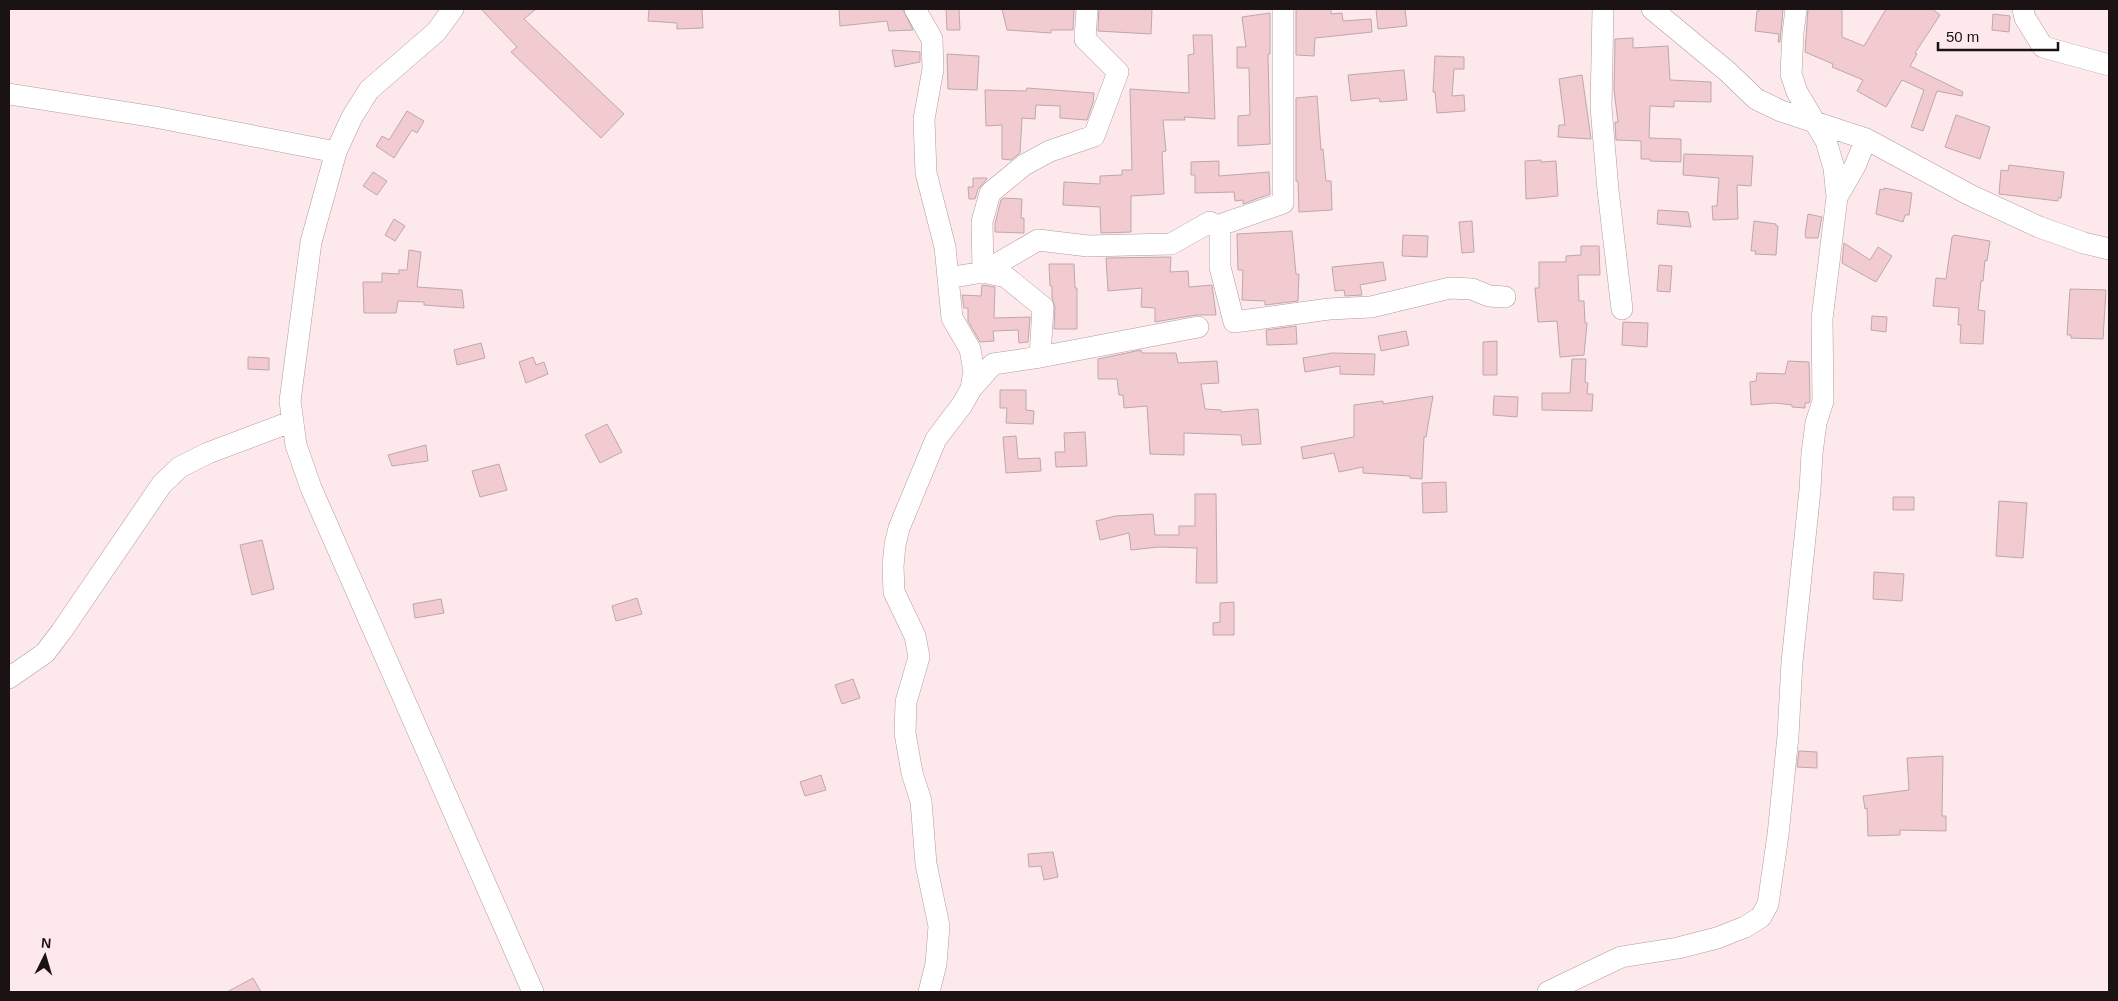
<svg xmlns="http://www.w3.org/2000/svg" width="2118" height="1001" viewBox="0 0 2118 1001" font-family="Helvetica,sans-serif">
<rect width="100%" height="100%" fill="#fde9ec"/>
<path fill="#f2cbd0" stroke="#bea7aa" d="M 481,9 L 536,9 L 524,19 L 624,114 L 601,138 L 511,52 L 517,47 Z
M 649,9 L 702,9 L 703,28 L 677,29 L 677,23 L 648,21 Z
M 839,9 L 903,9 L 913,30 L 889,31 L 887,21 L 840,26 Z
M 946,9 L 959,9 L 960,30 L 947,30 Z
M 1002,9 L 1074,9 L 1073,30 L 1051,30 L 1051,33 L 1007,30 Z
M 1099,9 L 1152,9 L 1151,34 L 1098,31 Z
M 1296,9 L 1331,9 L 1331,14 L 1342,13 L 1343,21 L 1371,19 L 1372,32 L 1315,38 L 1314,56 L 1296,55 Z
M 1376,9 L 1405,9 L 1407,26 L 1378,29 Z
M 1760,9 L 1783,9 L 1780,42 L 1778,42 L 1779,34 L 1755,31 L 1757,11 L 1759,11 Z
M 1808,9 L 1842,9 L 1842,37 L 1864,46 L 1886,9 L 1932,9 L 1940,15 L 1915,53 L 1917,54 L 1910,66 L 1963,92 L 1962,96 L 1937,91 L 1923,131 L 1911,127 L 1924,90 L 1902,80 L 1886,107 L 1857,91 L 1863,80 L 1832,67 L 1833,64 L 1805,52 Z
M 1270,13 L 1270,54 L 1268,54 L 1270,144 L 1238,146 L 1238,116 L 1250,115 L 1249,68 L 1237,68 L 1237,47 L 1246,47 L 1242,17 Z
M 1993,14 L 2010,16 L 2009,32 L 1992,30 Z
M 1193,35 L 1212,35 L 1215,119 L 1184,117 L 1185,120 L 1163,120 L 1166,151 L 1162,152 L 1164,194 L 1131,196 L 1131,232 L 1101,233 L 1100,207 L 1063,205 L 1064,182 L 1100,184 L 1100,176 L 1122,175 L 1122,170 L 1132,170 L 1130,89 L 1189,93 L 1188,55 L 1194,54 Z
M 1633,38 L 1633,48 L 1668,46 L 1670,80 L 1711,82 L 1711,102 L 1674,101 L 1674,107 L 1650,106 L 1649,138 L 1681,139 L 1681,162 L 1650,161 L 1650,159 L 1641,159 L 1641,141 L 1616,140 L 1615,122 L 1618,122 L 1614,90 L 1615,39 Z
M 892,50 L 920,52 L 920,62 L 895,67 Z
M 947,54 L 979,56 L 977,90 L 948,89 Z
M 1435,56 L 1464,57 L 1464,69 L 1454,69 L 1452,96 L 1464,95 L 1465,111 L 1437,113 L 1435,92 L 1433,92 Z
M 1404,70 L 1407,100 L 1380,102 L 1379,98 L 1351,101 L 1348,75 Z
M 1582,75 L 1591,139 L 1558,137 L 1559,125 L 1565,125 L 1559,79 Z
M 1027,88 L 1094,93 L 1093,103 L 1087,120 L 1060,118 L 1060,106 L 1036,105 L 1035,119 L 1022,118 L 1020,153 L 1011,160 L 1002,159 L 1002,125 L 986,126 L 985,90 L 1026,91 Z
M 1317,96 L 1321,150 L 1323,149 L 1326,181 L 1331,181 L 1332,210 L 1299,212 L 1298,181 L 1296,181 L 1296,98 Z
M 407,111 L 424,121 L 417,133 L 412,130 L 394,158 L 376,146 L 382,136 L 389,140 Z
M 1956,115 L 1990,127 L 1980,159 L 1945,147 Z
M 1684,154 L 1753,156 L 1751,186 L 1737,185 L 1738,219 L 1713,220 L 1712,206 L 1717,206 L 1719,178 L 1683,175 Z
M 1541,160 L 1541,162 L 1556,161 L 1558,196 L 1526,199 L 1525,161 Z
M 1219,161 L 1219,176 L 1269,172 L 1270,194 L 1243,204 L 1243,200 L 1235,201 L 1234,192 L 1195,193 L 1195,175 L 1191,175 L 1191,162 Z
M 2009,165 L 2064,172 L 2061,198 L 2058,198 L 2058,201 L 1999,194 L 2001,170 L 2008,171 Z
M 373,172 L 387,181 L 377,195 L 363,186 Z
M 973,178 L 987,178 L 987,179 L 978,189 L 975,199 L 969,199 L 968,187 L 973,187 Z
M 1884,188 L 1912,193 L 1909,215 L 1905,215 L 1903,222 L 1876,214 L 1880,189 L 1884,190 Z
M 1004,198 L 1022,199 L 1021,218 L 1024,218 L 1024,233 L 995,232 L 995,224 L 1001,200 Z
M 1658,210 L 1688,212 L 1691,227 L 1657,224 Z
M 1808,214 L 1822,217 L 1818,238 L 1806,238 L 1805,235 Z
M 394,219 L 405,226 L 395,241 L 385,235 Z
M 1472,221 L 1474,252 L 1462,253 L 1459,222 Z
M 1754,221 L 1776,224 L 1776,226 L 1778,226 L 1776,255 L 1755,254 L 1756,251 L 1751,251 Z
M 1292,231 L 1296,274 L 1299,274 L 1298,301 L 1265,305 L 1265,301 L 1242,300 L 1243,270 L 1238,270 L 1237,234 Z
M 1403,235 L 1428,236 L 1427,257 L 1402,256 Z
M 1954,235 L 1990,241 L 1987,261 L 1985,260 L 1983,281 L 1981,281 L 1978,310 L 1985,311 L 1983,344 L 1960,343 L 1961,325 L 1958,325 L 1959,308 L 1933,306 L 1936,278 L 1946,279 L 1952,237 Z
M 1844,243 L 1870,260 L 1878,247 L 1892,256 L 1876,282 L 1842,263 Z
M 1581,246 L 1599,246 L 1600,275 L 1578,275 L 1579,301 L 1584,301 L 1585,323 L 1587,323 L 1584,355 L 1560,357 L 1557,321 L 1538,322 L 1535,288 L 1539,288 L 1539,262 L 1566,262 L 1566,256 L 1581,255 Z
M 409,250 L 421,252 L 417,287 L 462,290 L 464,308 L 424,305 L 424,302 L 398,301 L 396,313 L 364,313 L 363,282 L 382,282 L 382,273 L 399,274 L 399,270 L 407,270 Z
M 1171,257 L 1170,272 L 1188,271 L 1189,287 L 1212,285 L 1216,315 L 1196,315 L 1155,322 L 1155,308 L 1141,307 L 1142,288 L 1108,291 L 1106,258 Z
M 1383,262 L 1386,280 L 1360,285 L 1362,295 L 1345,296 L 1344,290 L 1335,291 L 1332,267 Z
M 1049,264 L 1074,264 L 1075,288 L 1077,288 L 1077,329 L 1054,329 L 1055,307 L 1052,298 L 1052,286 L 1050,286 Z
M 1659,265 L 1672,266 L 1670,292 L 1657,291 Z
M 982,285 L 995,287 L 994,318 L 1030,317 L 1028,342 L 1019,343 L 1018,330 L 993,331 L 994,341 L 980,342 L 968,321 L 968,308 L 964,308 L 962,295 L 981,296 Z
M 2070,289 L 2106,290 L 2103,339 L 2071,338 L 2071,335 L 2067,335 Z
M 1872,316 L 1887,317 L 1886,332 L 1871,330 Z
M 1623,322 L 1648,323 L 1647,347 L 1622,345 Z
M 1296,326 L 1297,344 L 1267,345 L 1266,330 Z
M 1406,331 L 1409,345 L 1381,351 L 1378,336 Z
M 1497,341 L 1497,375 L 1483,375 L 1483,342 Z
M 481,343 L 485,358 L 457,365 L 454,350 Z
M 1141,350 L 1142,353 L 1176,353 L 1178,363 L 1217,361 L 1219,383 L 1201,384 L 1205,409 L 1221,410 L 1221,412 L 1258,409 L 1261,444 L 1242,445 L 1241,435 L 1184,433 L 1184,455 L 1150,454 L 1147,406 L 1124,408 L 1123,395 L 1119,395 L 1117,379 L 1098,379 L 1098,359 Z
M 1332,353 L 1375,354 L 1374,375 L 1340,374 L 1340,366 L 1305,372 L 1303,358 Z
M 248,357 L 269,358 L 269,370 L 248,369 Z
M 533,357 L 536,365 L 544,362 L 548,374 L 526,383 L 519,362 Z
M 1572,359 L 1586,359 L 1585,382 L 1588,383 L 1587,394 L 1593,394 L 1592,411 L 1542,410 L 1542,393 L 1570,393 Z
M 1788,361 L 1809,362 L 1810,400 L 1809,403 L 1805,403 L 1805,408 L 1792,407 L 1792,405 L 1775,403 L 1751,405 L 1750,382 L 1756,381 L 1757,373 L 1785,374 Z
M 1000,390 L 1026,390 L 1026,410 L 1034,411 L 1033,424 L 1006,423 L 1007,408 L 1000,408 Z
M 1433,396 L 1426,437 L 1424,437 L 1422,479 L 1410,478 L 1410,476 L 1363,473 L 1363,467 L 1339,472 L 1334,453 L 1303,459 L 1301,447 L 1354,437 L 1354,405 L 1383,401 L 1383,404 Z
M 1494,396 L 1518,397 L 1517,417 L 1493,415 Z
M 607,424 L 622,452 L 600,463 L 585,435 Z
M 1085,432 L 1087,466 L 1056,467 L 1055,452 L 1065,452 L 1064,433 Z
M 1016,436 L 1018,459 L 1040,458 L 1041,471 L 1006,473 L 1003,437 Z
M 426,445 L 428,461 L 392,466 L 388,455 Z
M 499,464 L 507,490 L 480,497 L 472,471 Z
M 1446,482 L 1447,512 L 1423,513 L 1422,483 Z
M 1195,494 L 1216,494 L 1217,583 L 1196,583 L 1197,548 L 1159,547 L 1131,550 L 1129,533 L 1100,540 L 1096,521 L 1115,516 L 1153,514 L 1155,535 L 1179,535 L 1179,526 L 1195,526 Z
M 1893,497 L 1914,497 L 1914,510 L 1893,510 Z
M 1999,501 L 2027,503 L 2023,558 L 1996,556 Z
M 262,540 L 274,589 L 252,595 L 240,545 Z
M 1874,572 L 1904,574 L 1902,601 L 1873,599 Z
M 637,598 L 642,614 L 616,621 L 612,606 Z
M 441,599 L 444,613 L 415,618 L 413,604 Z
M 1234,602 L 1234,635 L 1213,635 L 1213,623 L 1220,622 L 1220,603 Z
M 853,679 L 860,698 L 842,704 L 835,685 Z
M 1799,751 L 1817,752 L 1817,768 L 1797,767 Z
M 1943,756 L 1942,816 L 1946,816 L 1946,831 L 1900,830 L 1900,835 L 1868,836 L 1867,808 L 1865,809 L 1863,796 L 1909,790 L 1907,758 Z
M 821,775 L 826,790 L 805,796 L 800,782 Z
M 1053,852 L 1058,877 L 1044,880 L 1041,866 L 1029,867 L 1028,854 Z
M 253,978 L 261,992 L 227,992 Z"/>
<g fill="none" stroke-linecap="round" stroke-linejoin="round">
<defs>
<path id="minor" d="M 453,9 L 436,32 L 369,90 L 352,117 L 336,152 L 311,242 L 290,401 L 296,445 L 311,488 L 533,992
M 915,9 L 932,39 L 933,69 L 924,119 L 926,173 L 945,247 L 952,318 L 970,349 L 974,371 L 971,389
M 1283,9 L 1283,203 L 1220,225 L 1220,267 L 1234,322 L 1329,309 L 1371,307 L 1450,288 L 1472,289 L 1489,296 L 1505,297
M 1603,9 L 1601,107 L 1608,190 L 1622,309
M 1652,9 L 1728,72 L 1756,99 L 1781,111 L 1866,139 L 1970,195 L 2039,227 L 2084,243 L 2109,249
M 2023,9 L 2025,18 L 2043,47 L 2109,65
M 9,94 L 155,117 L 336,152
M 1837,197 L 1855,166 L 1866,139
M 948,278 L 983,272 L 1038,240 L 1088,246 L 1171,244 L 1210,222
M 1040,357 L 1198,327
M 9,678 L 45,653 L 61,632 L 162,484 L 180,467 L 208,453 L 293,421
M 929,992 L 936,964 L 939,926 L 926,864 L 921,801 L 912,773 L 905,733 L 906,702 L 919,657 L 915,636 L 894,592 L 893,566 L 895,545 L 899,528 L 936,439 L 962,405 L 971,389 L 993,364 L 1040,357 L 1043,307 L 1006,277 L 983,272 L 982,222 L 990,193 L 1024,165 L 1050,151 L 1094,136 L 1118,72 L 1085,39 L 1087,9
M 1548,992 L 1621,957 L 1678,948 L 1717,938 L 1745,927 L 1761,917 L 1768,904 L 1778,835 L 1788,736 L 1792,662 L 1810,490 L 1812,453 L 1816,423 L 1823,401 L 1822,319 L 1837,197 L 1834,168 L 1826,141 L 1797,92 L 1791,74 L 1793,33 L 1796,9"/>
</defs>
<use href="#minor" stroke="#b29b9e" stroke-width="22"/>
<use href="#minor" stroke="#fff" stroke-width="21"/>
</g>
<rect width="2118" height="1001" fill="none" stroke="#1a1213" stroke-width="20"/>
<g transform="translate(45 956) rotate(5)" stroke="#fde9ec" stroke-width="4" paint-order="stroke">
<path d="M0-4L9 19L0 12L-9 19Z" fill="#1a1213"/>
<text y="-8" font-size="14" font-weight="bold" text-anchor="middle" fill="#1a1213">N</text>
</g>
<path d="M1938 42v8h120v-8" fill="none" stroke="#1a1213" stroke-width="2.5"/>
<text x="1946" y="42" font-size="15" fill="#1a1213" stroke="#fde9ec" stroke-width="4" paint-order="stroke">50 m</text>
</svg>
